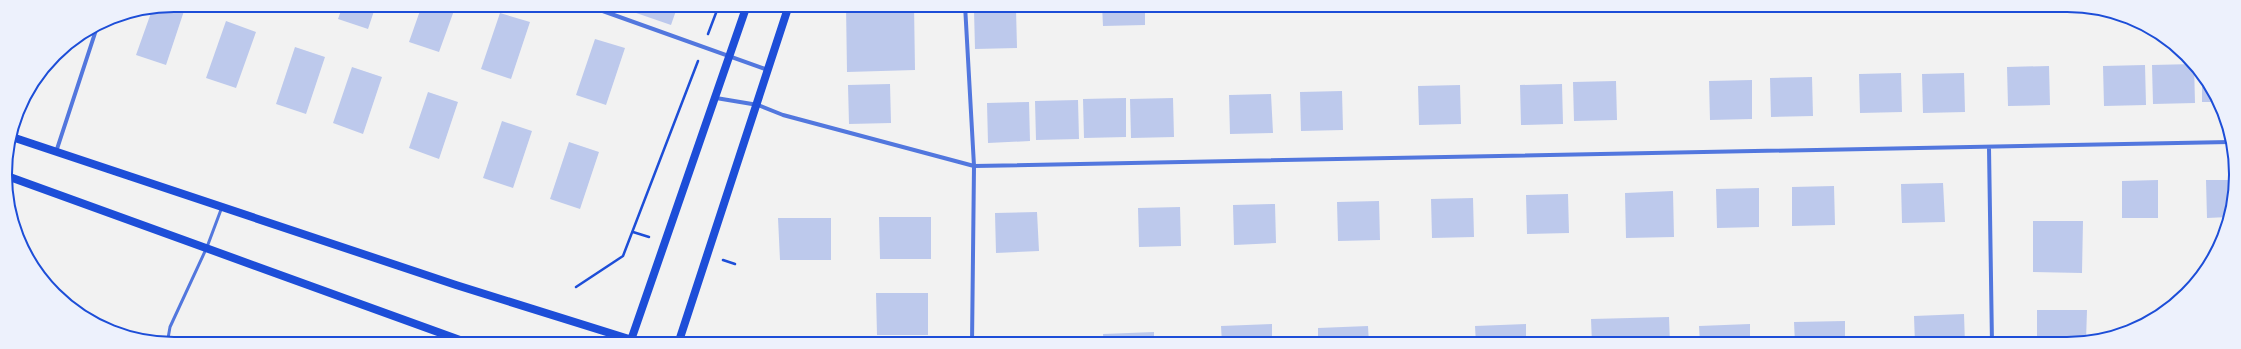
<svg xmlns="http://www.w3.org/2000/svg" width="2241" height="349" viewBox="0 0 2241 349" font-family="Inter,sans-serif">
<rect width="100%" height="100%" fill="#f2f2f2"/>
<path fill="#bdc9ec" d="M 176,5 L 185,8 L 166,65 L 136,55 L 152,10 Z
M 343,5 L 376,5 L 368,29 L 338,19 Z
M 422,5 L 456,5 L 439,52 L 409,42 Z
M 613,5 L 678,5 L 671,25 Z
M 846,5 L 914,5 L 915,70 L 847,72 Z
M 1102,5 L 1145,5 L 1145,25 L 1103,26 Z
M 1016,9 L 1017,48 L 975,49 L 974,10 Z
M 500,13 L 530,22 L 511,79 L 481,69 Z
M 226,21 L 256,32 L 236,88 L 206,78 Z
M 595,39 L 625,48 L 606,105 L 576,95 Z
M 295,47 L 325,57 L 306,114 L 276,104 Z
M 2194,64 L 2195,103 L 2153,104 L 2152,65 Z
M 2145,65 L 2146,105 L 2104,106 L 2103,66 Z
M 2049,66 L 2050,105 L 2008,106 L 2007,67 Z
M 352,67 L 382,77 L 363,134 L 333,123 Z
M 1901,73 L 1902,112 L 1860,113 L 1859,74 Z
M 1964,73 L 1965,112 L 1923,113 L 1922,74 Z
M 2202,76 L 2214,98 L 2217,102 L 2202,102 Z
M 1812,77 L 1813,116 L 1771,117 L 1770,78 Z
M 1752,80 L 1752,119 L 1710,120 L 1709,81 Z
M 1616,81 L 1617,120 L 1574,121 L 1573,82 Z
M 890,84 L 891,123 L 849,124 L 848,85 Z
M 1562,84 L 1563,124 L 1521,125 L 1520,85 Z
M 1460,85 L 1461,124 L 1419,125 L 1418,86 Z
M 1342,91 L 1343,130 L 1301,131 L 1300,92 Z
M 428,92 L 458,102 L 439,159 L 409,148 Z
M 1271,94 L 1273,133 L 1230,134 L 1229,95 Z
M 1126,98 L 1126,137 L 1084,138 L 1083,99 Z
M 1173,98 L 1174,137 L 1131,138 L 1130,99 Z
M 1078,100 L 1079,139 L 1036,140 L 1035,101 Z
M 1029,102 L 1030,141 L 988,143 L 987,103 Z
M 502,121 L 532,131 L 513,188 L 483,178 Z
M 569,142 L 599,152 L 580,209 L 550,199 Z
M 2158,180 L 2158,218 L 2122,218 L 2122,181 Z
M 2206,180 L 2235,180 L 2236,186 L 2228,217 L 2207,218 Z
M 1943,183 L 1945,222 L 1902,223 L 1901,184 Z
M 1834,186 L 1835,225 L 1792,226 L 1792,187 Z
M 1759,188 L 1759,227 L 1717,228 L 1716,189 Z
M 1673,191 L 1674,237 L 1626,238 L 1625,193 Z
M 1568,194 L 1569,233 L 1527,234 L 1526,195 Z
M 1473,198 L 1474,237 L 1432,238 L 1431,199 Z
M 1379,201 L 1380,240 L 1338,241 L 1337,202 Z
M 1275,204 L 1276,243 L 1234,245 L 1233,205 Z
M 1180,207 L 1181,246 L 1139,247 L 1138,208 Z
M 1037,212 L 1039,251 L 996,253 L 995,213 Z
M 879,217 L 931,217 L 931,259 L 880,259 Z
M 778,218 L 831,218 L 831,260 L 780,260 Z
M 2033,221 L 2083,221 L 2082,273 L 2033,272 Z
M 876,293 L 928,293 L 928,335 L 877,335 Z
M 2037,310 L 2087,310 L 2086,341 L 2078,344 L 2037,344 Z
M 1964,314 L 1965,344 L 1915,344 L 1914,316 Z
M 1669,317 L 1670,344 L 1592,344 L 1591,319 Z
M 1845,321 L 1845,344 L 1795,344 L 1794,322 Z
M 1272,324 L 1272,344 L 1222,344 L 1221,326 Z
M 1526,324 L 1526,344 L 1476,344 L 1475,326 Z
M 1750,324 L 1750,344 L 1700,344 L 1699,326 Z
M 1368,326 L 1369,344 L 1318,344 L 1318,328 Z
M 1154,332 L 1154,344 L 1104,344 L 1103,334 Z
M 1056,339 L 1056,344 L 1005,344 L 1005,340 Z"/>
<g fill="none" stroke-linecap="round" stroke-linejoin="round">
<path stroke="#1d4ed8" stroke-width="2.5" d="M 708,34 L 719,5
M 633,232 L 649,237
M 723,260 L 735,264
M 576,287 L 623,256 L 698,61"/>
<path stroke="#5277de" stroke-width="3" d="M 167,344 L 170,327 L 207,247 L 222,207"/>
<path stroke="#5277de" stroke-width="4" d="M 586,5 L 768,70
M 965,5 L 974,166 L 972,344
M 716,98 L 758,105 L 783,115 L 974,166 L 2230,142
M 1989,148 L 1992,344
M 56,152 L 97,27"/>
<path stroke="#1d4ed8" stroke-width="8" d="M 12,137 L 456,285 L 645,344
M 7,176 L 471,344
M 630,343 L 747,5
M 678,344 L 789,5"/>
</g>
<path d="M0 0H2241V349H0ZM174 12H2067A162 162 0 0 1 2229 174V175A162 162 0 0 1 2067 337H174A162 162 0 0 1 12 175V174A162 162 0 0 1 174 12Z" fill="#edf1fc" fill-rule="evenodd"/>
<path fill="none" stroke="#1d4ed8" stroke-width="2" d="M174 12H2067A162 162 0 0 1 2229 174V175A162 162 0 0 1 2067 337H174A162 162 0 0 1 12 175V174A162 162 0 0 1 174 12Z"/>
</svg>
